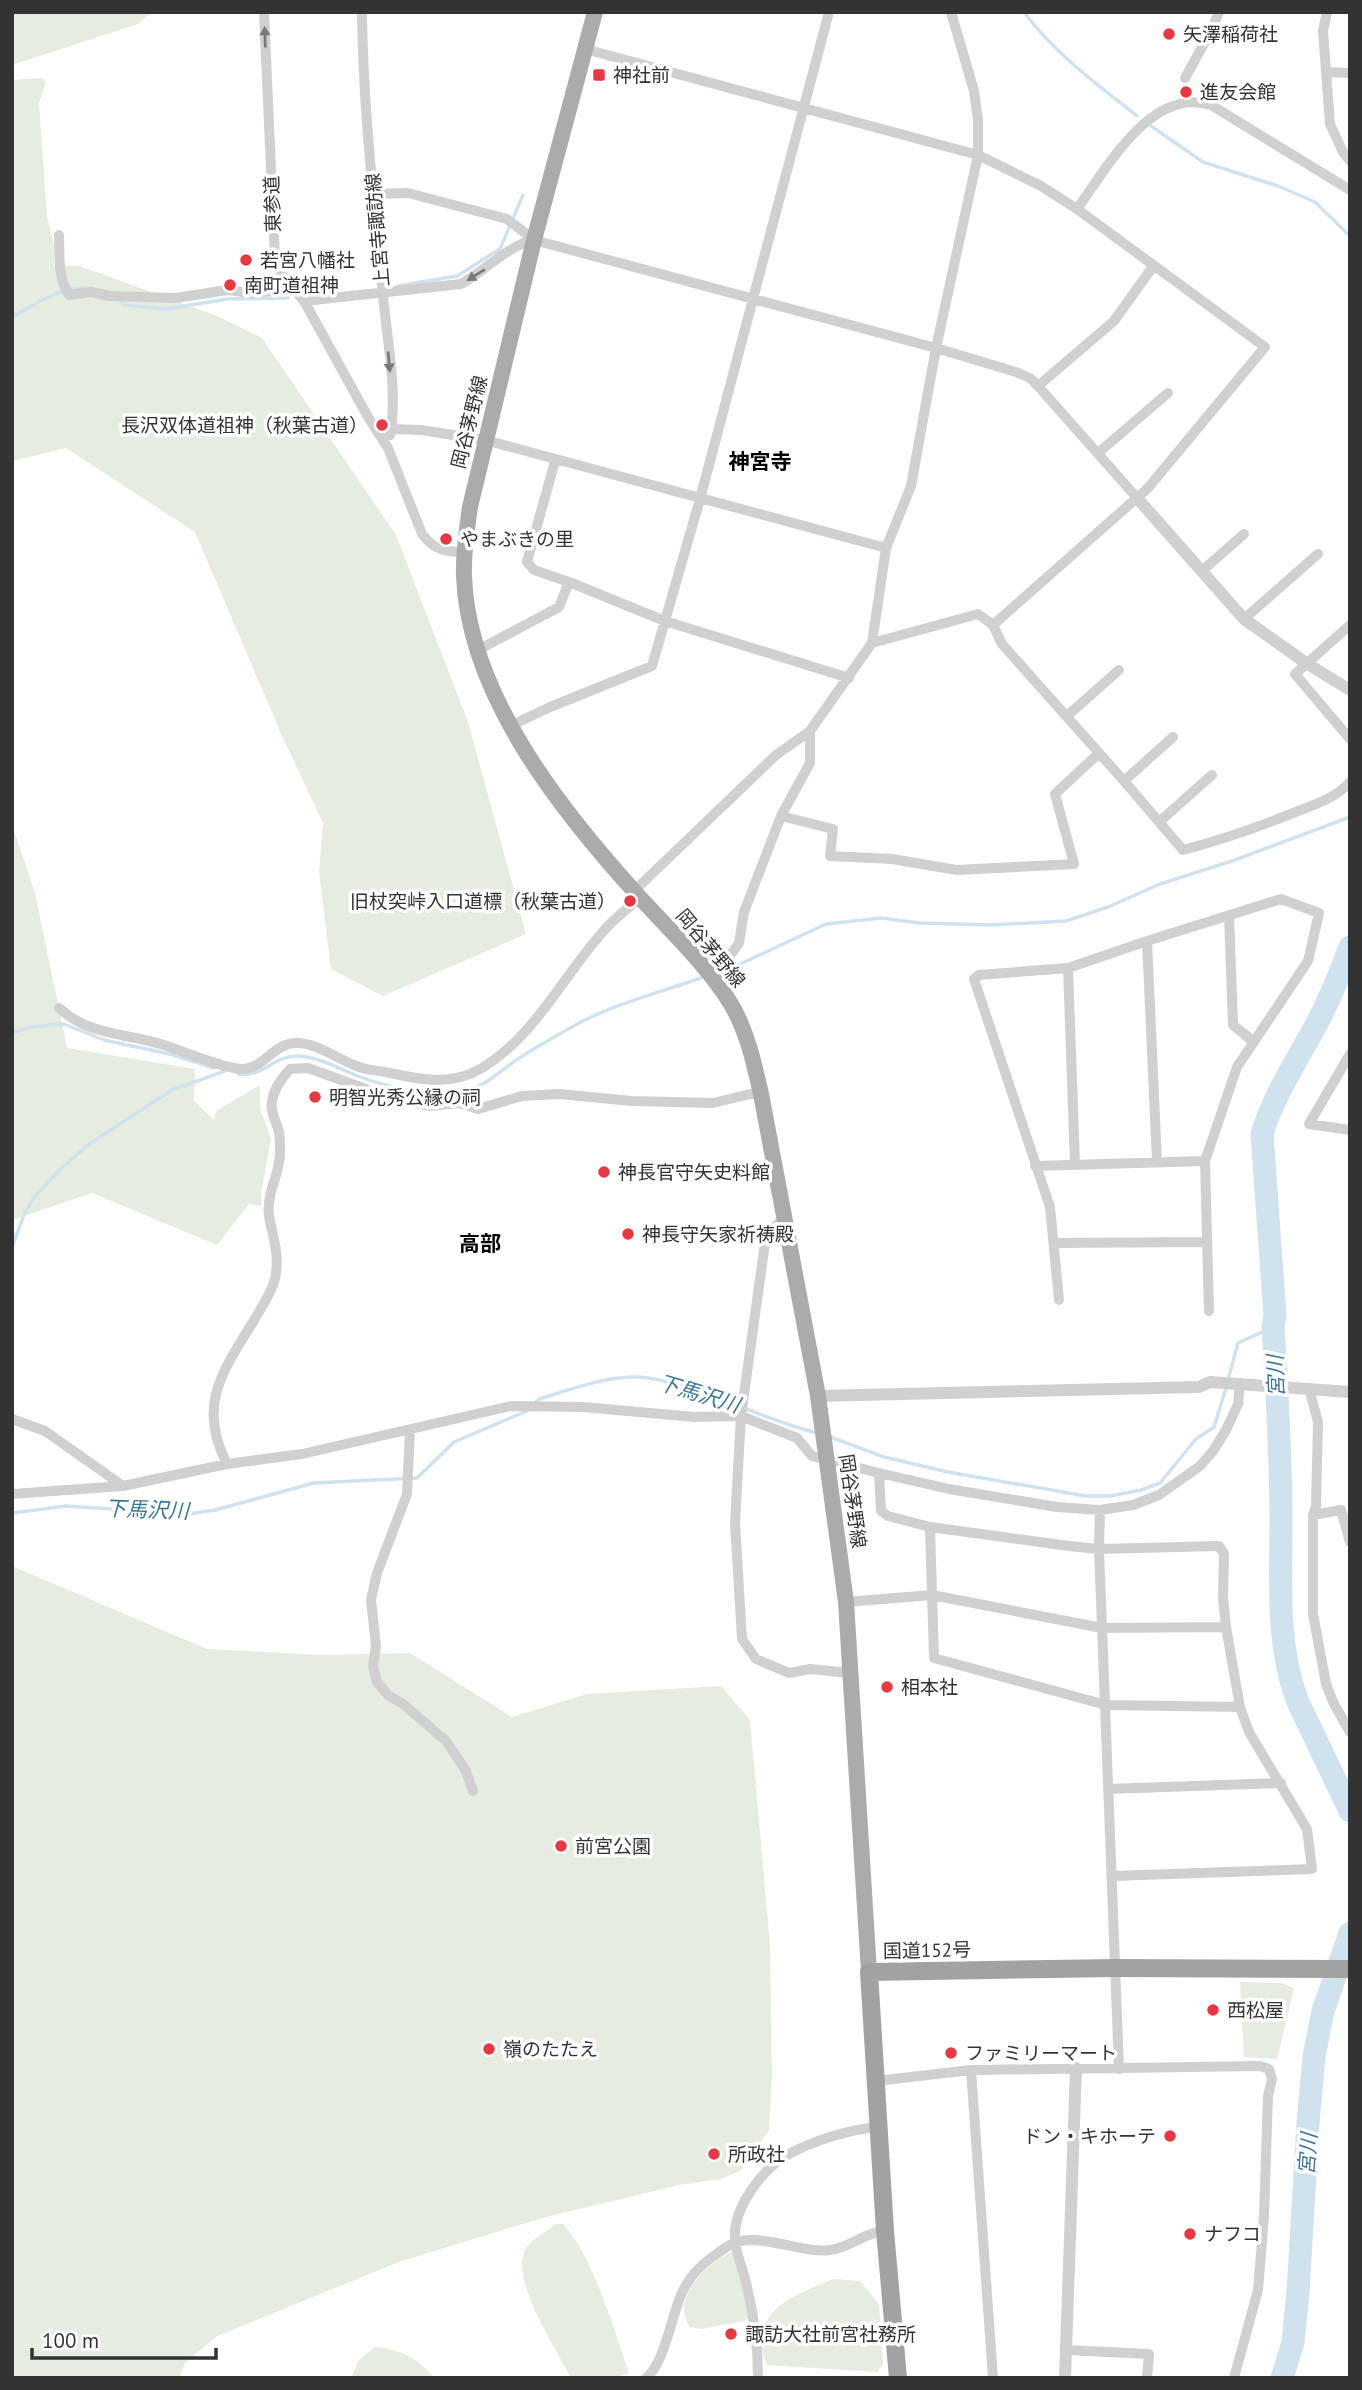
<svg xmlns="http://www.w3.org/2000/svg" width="1362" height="2390" viewBox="0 0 1362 2390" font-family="'PT Sans','Noto Sans JP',sans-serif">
<rect width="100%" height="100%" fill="#fff"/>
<path fill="#e6ecdf" d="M 12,12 L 152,12 L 138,24 L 12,65 Z
M 42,78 L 46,82 L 39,103 L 47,216 L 54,245 L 54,266 L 80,266 L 217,316 L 262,338 L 396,535 L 468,722 L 526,934 L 383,996 L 331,969 L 319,872 L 323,823 L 283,738 L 195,532 L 66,448 L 12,461 L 12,80 Z
M 12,825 L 35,893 L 67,1048 L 195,1069 L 194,1101 L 214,1120 L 216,1111 L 260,1085 L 260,1108 L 271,1139 L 261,1193 L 261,1206 L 249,1204 L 217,1245 L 92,1193 L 12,1220 Z
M 12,1566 L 207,1649 L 322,1655 L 410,1653 L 512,1717 L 587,1694 L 721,1686 L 750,1720 L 770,1944 L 772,2074 L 769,2130 L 740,2171 L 721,2179 L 679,2185 L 542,2218 L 399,2262 L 217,2336 L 185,2363 L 179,2378 L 12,2378 Z
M 1240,1982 L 1281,1983 L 1294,1988 L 1277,2059 L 1244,2057 Z
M 556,2224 L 563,2224 C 593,2255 614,2331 629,2373 L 613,2378 L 571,2378 C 557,2350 508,2278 526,2248 C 532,2239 547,2231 556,2224 Z
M 734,2250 L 749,2318 L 744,2321 L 702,2329 L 690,2327 C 669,2297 709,2262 734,2250 Z
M 834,2279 L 860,2281 L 879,2304 L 883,2364 L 877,2372 L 767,2365 C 744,2313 795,2294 834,2279 Z
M 375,2347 C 400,2349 418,2358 434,2378 L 351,2378 L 358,2361 Z"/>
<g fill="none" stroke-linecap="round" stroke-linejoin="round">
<path stroke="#cfe2ee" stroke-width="3.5" d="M 1024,12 C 1055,54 1097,84 1137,116
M 1151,126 L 1203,162 L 1278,186 L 1315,202 L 1350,236
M 398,286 L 457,276 L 500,249 L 523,195
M 119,299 L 124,305 L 166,309 L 228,299 L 288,298
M 12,317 C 35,305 60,286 87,288
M 717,973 L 736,966 L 826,924 L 881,918 L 920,923 L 991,925 L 1066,921 L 1108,907 L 1160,884 L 1235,860 L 1350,817
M 12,1033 L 31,1027 L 64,1024 L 104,1040 L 170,1054 L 214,1068
M 238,1074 C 263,1078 274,1055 298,1056 C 318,1057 334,1066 353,1074 C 380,1085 417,1095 446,1093 C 486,1091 491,1076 521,1057 C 540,1045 561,1033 581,1022 C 620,1002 665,991 706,976
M 12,1247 L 24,1215 L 33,1199 L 56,1173 L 89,1144 L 172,1090 L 225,1071
M 1228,1380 L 1238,1343 L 1273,1327
M 534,1404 L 539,1399 C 573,1389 612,1373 649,1378 C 708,1388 760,1419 817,1433
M 828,1436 L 884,1457 L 948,1472 L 1086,1496 L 1111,1496 L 1141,1490 L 1160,1483 L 1196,1439 L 1214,1427 L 1226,1388
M 12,1513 L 66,1506 L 188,1514 L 215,1510 L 314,1483 L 417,1478 L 454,1442 L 529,1410"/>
<path stroke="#cfe2ee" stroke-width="23" d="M 1350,947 C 1340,974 1329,1001 1315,1027 C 1296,1062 1274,1095 1262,1134 L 1275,1316 L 1273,1327 C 1277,1391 1281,1456 1281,1520 C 1281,1581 1276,1642 1297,1700 L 1350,1811
M 1282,2378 L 1293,2342 L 1298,2292 L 1308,2123 L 1314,2057 L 1323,2011 L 1350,1933"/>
<path stroke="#d0d0d0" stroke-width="10" d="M 264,12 L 275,258 L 281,274 L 304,301 L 368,417 L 388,448 L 422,534 C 434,550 445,552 465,552
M 362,12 C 363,107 374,202 383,296 C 387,339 398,393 390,435
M 1327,12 L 1323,31 L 1330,124 L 1343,152 L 1350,161
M 585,49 L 978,155 L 1041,186 L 1077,209 L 1265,347 L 1148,488 L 993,625
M 1327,72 L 1350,73
M 1185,78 L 1211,31 L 1219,12
M 373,194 L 408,193 L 507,219 L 534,240 L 936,348 L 1016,372 L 1030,378 L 1038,386 L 1138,499
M 1077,209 C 1107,168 1151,86 1211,105 L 1350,190
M 59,235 C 60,257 57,275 69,295 L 91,292 L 110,296 L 176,298 L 227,290 L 251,293 L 293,289
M 304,301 L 461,284 C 486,271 506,246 534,240
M 1038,386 L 1114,321 L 1154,265
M 392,429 L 421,430 L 485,440 L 886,548
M 1098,453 L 1168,393
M 555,461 L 527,562 L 534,570 L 569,582
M 1203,570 L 1244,534
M 1244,619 L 1318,554
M 1350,625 L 1295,674 L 1350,739
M 872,643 L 978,614 L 993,625 L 1002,644 L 1124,781 L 1183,850 C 1221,840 1256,828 1293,813 C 1313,805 1335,799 1350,782
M 478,650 L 559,607 L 569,582 L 665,621 L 849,678
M 1067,716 L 1119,670
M 510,726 L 550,707 L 652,666 L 700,499 L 829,12
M 1124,781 L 1173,737
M 781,816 L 833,829 L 830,856 L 892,859 L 957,870 L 1074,864 L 1055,794 L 1099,753
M 1159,822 L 1212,775
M 634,891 L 776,755 L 810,731 L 872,643 L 886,548 L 911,486 L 936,348 L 978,155 L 978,120 L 974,91 L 951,12
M 1229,915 L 1233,1025 L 1254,1042
M 1147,941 L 1157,1162
M 704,968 L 732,953 L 739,943 L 744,912 L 781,816 L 810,763 L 810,731
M 1068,968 L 1075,1164
M 59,1008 C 90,1037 130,1033 167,1046 C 185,1052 225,1069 243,1069 C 264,1069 274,1041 299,1043 C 321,1045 339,1060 359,1067 C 368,1070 380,1071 390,1073 C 422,1080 452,1086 482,1068 C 534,1037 562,978 601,934 C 612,920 627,909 640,898
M 1350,1054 L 1309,1124 L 1350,1130
M 1035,1166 L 1205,1161
M 784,1218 L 773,1228 L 765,1243 L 741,1416 L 735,1523 L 742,1639 L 756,1659 L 789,1673 L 810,1669 L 850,1673
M 1055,1243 L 1207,1242
M 1059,1300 L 1050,1207 L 974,979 L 979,975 L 1068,968 L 1147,941 L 1281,899 L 1319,913 L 1308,961 L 1237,1067 L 1205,1161 L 1209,1311
M 1309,1388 L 1318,1422 L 1316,1506 L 1313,1515 L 1313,1614 L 1326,1684 L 1334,1704 L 1350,1732
M 12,1419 L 45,1431 L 123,1486
M 410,1430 L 407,1494 L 377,1573 L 371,1600 L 376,1646 L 373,1666 L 377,1682 L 388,1695 L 403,1704 L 446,1741 L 465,1769 L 473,1791
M 227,1464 C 197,1406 222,1372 253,1322 C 261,1308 271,1294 275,1279 C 280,1255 273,1238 269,1216 C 266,1193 280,1174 280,1153 C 280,1146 280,1138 279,1132 C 276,1120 270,1113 272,1101 C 274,1088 282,1078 290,1069 L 308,1068 L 388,1097 L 415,1103 L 430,1106 L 459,1103 L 478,1109 L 522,1096 L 559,1094 L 632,1101 L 713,1103 L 750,1094 L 761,1094
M 879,1473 L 881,1511 L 888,1516 L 930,1527 L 1069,1546 L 1099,1549 L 1219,1546 L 1224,1554 L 1223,1598 L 1226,1627 L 1240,1707 L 1249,1732 L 1307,1829 L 1312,1869 L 1112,1876
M 12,1494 L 123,1486 L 227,1464 L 302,1454 L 511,1406 L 583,1407 L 694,1417 L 741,1416 L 797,1438 L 812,1456 L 879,1473 L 949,1489 L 1057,1507 L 1100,1510 L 1133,1505 L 1159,1495 L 1200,1466 L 1213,1451 L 1226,1430 L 1238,1404 L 1240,1383
M 1100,1510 L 1099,1549 L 1119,2069
M 1313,1515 L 1341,1510 L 1350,1542
M 930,1527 L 934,1658 L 1106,1705 L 1240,1707
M 846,1602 L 932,1595 L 1102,1628 L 1226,1627
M 1108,1789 L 1281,1783
M 876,2081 L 971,2070
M 1066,2350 L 1149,2354 L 1147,2378
M 646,2378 C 663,2365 671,2321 679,2300 C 685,2283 697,2268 711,2258 C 718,2253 726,2246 734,2243 C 759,2232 802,2254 830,2250 C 850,2248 865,2232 885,2231
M 758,2378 C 758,2347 754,2316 747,2287 C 744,2271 736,2255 735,2239 C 733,2208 761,2171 787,2155 C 812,2141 850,2129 879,2127
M 993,2378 L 971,2070 L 1260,2066 L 1269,2069 L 1272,2079 L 1268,2096 L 1264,2216 L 1258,2290 L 1234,2378"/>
<path stroke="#d0d0d0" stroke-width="12" d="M 1138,499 L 1244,619 L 1306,663 L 1350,690
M 818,1396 L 1199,1387 L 1210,1382 L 1350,1392
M 1065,2378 L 1076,2068"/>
<path stroke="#ababab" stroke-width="16" d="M 595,12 L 534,240 L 470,507 C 467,530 463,553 464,576 C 468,693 559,808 634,891 C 667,928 705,962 731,1004 C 747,1031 754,1063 761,1094 L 818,1396 L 846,1602 L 869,1972"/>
<path stroke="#a2a2a2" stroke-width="18" d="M 898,2378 L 885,2231 L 869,1972 L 1115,1968 L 1350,1969"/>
</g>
<defs><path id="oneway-solid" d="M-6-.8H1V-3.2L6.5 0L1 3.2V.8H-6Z" transform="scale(1.75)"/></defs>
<g fill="#7a7a7a">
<use href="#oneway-solid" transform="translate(265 37) rotate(-92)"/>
<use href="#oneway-solid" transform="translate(476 275) rotate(148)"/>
<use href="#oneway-solid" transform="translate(389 362) rotate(85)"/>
</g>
<g fill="#e63946" stroke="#fff" stroke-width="2.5">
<circle cx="1169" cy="34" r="7"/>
<rect x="592" y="68" width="14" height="14" rx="3.5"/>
<circle cx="1186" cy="92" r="7"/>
<circle cx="246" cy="260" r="7"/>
<circle cx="230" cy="285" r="7"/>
<circle cx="382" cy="425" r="7"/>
<circle cx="446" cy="539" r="7"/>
<circle cx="630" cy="901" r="7"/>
<circle cx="315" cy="1097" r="7"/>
<circle cx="604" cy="1172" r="7"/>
<circle cx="628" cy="1234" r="7"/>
<circle cx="887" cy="1687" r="7"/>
<circle cx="561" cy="1846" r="7"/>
<circle cx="1213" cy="2010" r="7"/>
<circle cx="489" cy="2049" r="7"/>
<circle cx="951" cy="2053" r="7"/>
<circle cx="1170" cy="2136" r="7"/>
<circle cx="714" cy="2154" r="7"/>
<circle cx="1190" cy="2234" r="7"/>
<circle cx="731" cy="2334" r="7"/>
</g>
<g text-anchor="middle" stroke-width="7" stroke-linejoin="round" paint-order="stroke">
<g font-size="19" fill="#333" stroke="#fff" text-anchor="start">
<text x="1183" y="41">矢澤稲荷社</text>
<text x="613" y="82">神社前</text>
<text x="1200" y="99">進友会館</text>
<text x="260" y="267">若宮八幡社</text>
<text x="244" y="292">南町道祖神</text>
<text x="368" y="432" text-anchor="end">長沢双体道祖神（秋葉古道）</text>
<text x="460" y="546">やまぶきの里</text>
<text x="616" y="908" text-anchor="end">旧杖突峠入口道標（秋葉古道）</text>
<text x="329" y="1104">明智光秀公縁の祠</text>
<text x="618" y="1179">神長官守矢史料館</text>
<text x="642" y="1241">神長守矢家祈祷殿</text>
<text x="901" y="1694">相本社</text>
<text x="575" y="1853">前宮公園</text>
<text x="1227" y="2017">西松屋</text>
<text x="503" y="2056">嶺のたたえ</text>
<text x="965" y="2060">ファミリーマート</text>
<text x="1156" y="2143" text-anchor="end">ドン・キホーテ</text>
<text x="728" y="2161">所政社</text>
<text x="1204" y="2241">ナフコ</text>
<text x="745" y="2341">諏訪大社前宮社務所</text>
</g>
<g font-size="19" fill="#333" stroke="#fff">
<text transform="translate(272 204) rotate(-92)" y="7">東参道</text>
<text transform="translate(377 230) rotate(-95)" y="7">上宮寺諏訪線</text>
<text transform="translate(469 422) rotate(-76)" y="7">岡谷茅野線</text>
<text transform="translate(711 948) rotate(50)" y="7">岡谷茅野線</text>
<text transform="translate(853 1501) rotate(82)" y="7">岡谷茅野線</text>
<text transform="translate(927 1950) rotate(-1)" y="7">国道152号</text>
</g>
<g font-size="21" font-weight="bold" fill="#000" stroke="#fff">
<text x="760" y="469">神宮寺</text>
<text x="480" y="1251">高部</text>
</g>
<g font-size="21" font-style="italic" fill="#3f7597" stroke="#fff">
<text transform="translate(1276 1376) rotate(-92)" y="7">宮川</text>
<text transform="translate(699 1394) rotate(17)" y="7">下馬沢川</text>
<text transform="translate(147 1510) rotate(2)" y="7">下馬沢川</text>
<text transform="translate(1308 2154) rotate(-86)" y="7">宮川</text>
</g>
</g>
<rect width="1362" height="2390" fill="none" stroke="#333333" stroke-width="28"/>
<path d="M32 2348v10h184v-10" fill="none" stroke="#333333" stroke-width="3.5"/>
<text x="42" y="2348" font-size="21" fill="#333333" stroke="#ffffff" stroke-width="5" paint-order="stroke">100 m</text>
</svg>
